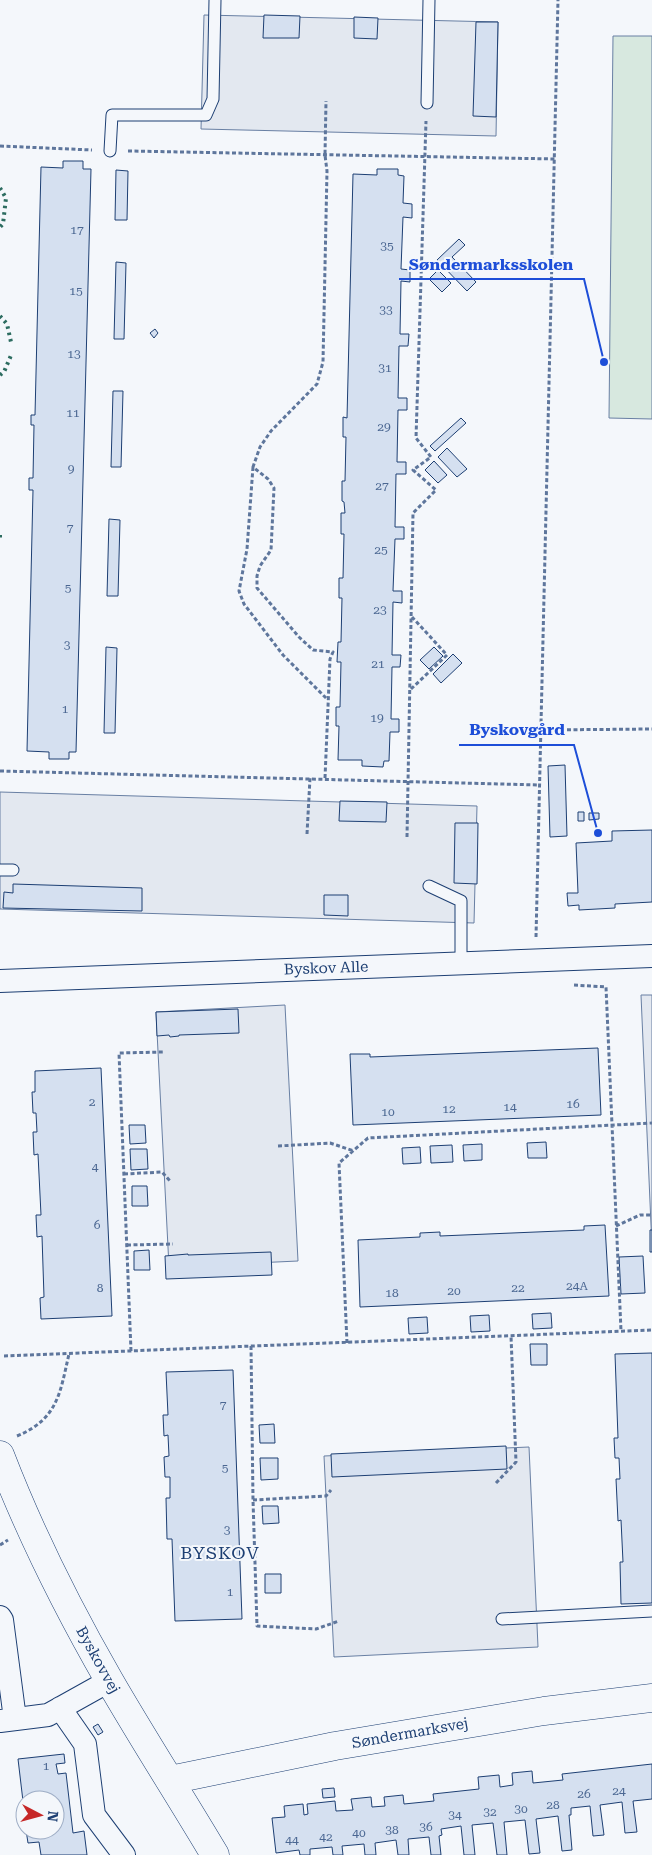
<svg xmlns="http://www.w3.org/2000/svg" width="652" height="1855" viewBox="0 0 652 1855" font-family="'Roboto Serif',serif">
<rect width="100%" height="100%" fill="#f4f7fb"/>
<path fill="#d7e8df" stroke="#687fa3" d="M 613,36 L 652,36 L 652,419 L 609,418 Z"/>
<path fill="#e3e8f0" stroke="#687fa3" d="M 204,15 L 498,22 L 496,136 L 201,129 Z
M 0,792 L 477,806 L 474,923 L 0,909 Z
M 641,995 L 652,995 L 652,1248 Z
M 285,1005 L 298,1261 L 169,1267 L 156,1012 Z
M 529,1447 L 538,1647 L 334,1657 L 324,1456 Z"/>
<path fill="#d5e0f0" stroke="#1d3f73" d="M 264,15 L 300,16 L 299,38 L 263,38 Z
M 354,17 L 378,18 L 377,39 L 354,38 Z
M 476,22 L 498,22 L 496,117 L 473,116 Z
M 63,161 L 83,161 L 83,169 L 91,169 L 76,752 L 69,752 L 69,759 L 49,759 L 49,752 L 27,751 L 33,490 L 29,490 L 29,478 L 33,478 L 34,425 L 31,425 L 31,415 L 35,415 L 41,167 L 63,168 Z
M 377,169 L 398,169 L 398,175 L 404,176 L 403,203 L 412,204 L 412,218 L 403,217 L 401,269 L 410,270 L 410,282 L 401,281 L 400,334 L 409,334 L 408,346 L 399,346 L 398,398 L 407,398 L 407,410 L 398,410 L 397,462 L 406,462 L 406,474 L 396,474 L 395,527 L 404,527 L 404,539 L 395,539 L 393,591 L 402,591 L 402,603 L 393,602 L 392,655 L 401,655 L 400,667 L 392,667 L 391,719 L 399,719 L 399,732 L 390,732 L 389,761 L 384,761 L 383,767 L 362,766 L 362,760 L 338,760 L 339,726 L 336,726 L 336,707 L 340,707 L 341,662 L 337,662 L 338,642 L 341,642 L 342,598 L 339,598 L 339,578 L 343,578 L 344,534 L 341,534 L 341,513 L 345,513 L 344,502 L 342,501 L 342,481 L 345,481 L 346,437 L 343,437 L 343,417 L 347,418 L 353,174 L 377,175 Z
M 116,170 L 128,171 L 127,220 L 115,220 Z
M 459,239 L 465,245 L 452,257 L 476,282 L 467,291 L 437,260 Z
M 116,262 L 126,263 L 124,339 L 114,339 Z
M 438,270 L 451,283 L 442,292 L 429,279 Z
M 155,329 L 158,333 L 154,338 L 150,333 Z
M 113,391 L 123,391 L 121,467 L 111,467 Z
M 461,418 L 466,423 L 435,451 L 430,446 Z
M 447,448 L 467,469 L 457,477 L 438,457 Z
M 434,461 L 447,475 L 438,483 L 425,470 Z
M 109,519 L 120,520 L 118,596 L 107,596 Z
M 106,647 L 117,648 L 115,733 L 104,733 Z
M 434,647 L 443,656 L 429,669 L 420,660 Z
M 453,654 L 462,663 L 441,683 L 433,674 Z
M 565,765 L 567,836 L 550,837 L 548,766 Z
M 340,801 L 387,802 L 386,822 L 339,821 Z
M 578,812 L 584,812 L 584,821 L 578,821 Z
M 589,813 L 599,813 L 599,819 L 589,820 Z
M 455,823 L 478,823 L 477,884 L 454,883 Z
M 652,830 L 652,902 L 615,904 L 615,908 L 579,910 L 579,905 L 568,906 L 567,893 L 578,893 L 576,843 L 612,841 L 612,831 Z
M 13,884 L 142,888 L 142,911 L 3,908 L 4,892 L 13,893 Z
M 324,895 L 348,895 L 348,916 L 324,915 Z
M 238,1009 L 239,1033 L 179,1035 L 179,1036 L 170,1037 L 169,1035 L 157,1036 L 156,1012 Z
M 598,1048 L 601,1115 L 353,1125 L 350,1054 L 370,1054 L 370,1057 Z
M 101,1068 L 112,1316 L 41,1319 L 40,1298 L 44,1297 L 42,1236 L 37,1237 L 36,1215 L 41,1215 L 38,1154 L 34,1155 L 33,1132 L 37,1132 L 36,1113 L 33,1113 L 32,1092 L 35,1092 L 35,1071 Z
M 129,1125 L 145,1125 L 146,1143 L 130,1144 Z
M 546,1142 L 547,1158 L 528,1158 L 527,1143 Z
M 482,1144 L 482,1160 L 464,1161 L 463,1145 Z
M 452,1145 L 453,1162 L 431,1163 L 430,1146 Z
M 420,1147 L 421,1163 L 403,1164 L 402,1148 Z
M 130,1149 L 147,1149 L 148,1169 L 131,1170 Z
M 132,1186 L 147,1186 L 148,1206 L 132,1206 Z
M 605,1225 L 609,1296 L 360,1307 L 358,1240 L 420,1237 L 420,1233 L 440,1232 L 440,1236 L 584,1230 L 584,1226 Z
M 650,1230 L 652,1230 L 652,1252 L 650,1252 Z
M 149,1250 L 150,1270 L 134,1270 L 134,1251 Z
M 271,1252 L 272,1275 L 166,1279 L 165,1256 L 188,1254 L 188,1255 Z
M 643,1256 L 645,1293 L 621,1294 L 619,1257 Z
M 551,1313 L 552,1328 L 533,1329 L 532,1314 Z
M 489,1315 L 490,1331 L 471,1332 L 470,1316 Z
M 427,1317 L 428,1333 L 409,1334 L 408,1318 Z
M 530,1344 L 547,1344 L 547,1365 L 531,1365 Z
M 652,1353 L 652,1603 L 621,1604 L 620,1562 L 623,1562 L 621,1520 L 618,1521 L 616,1479 L 620,1479 L 619,1458 L 615,1458 L 614,1438 L 618,1438 L 615,1354 Z
M 233,1370 L 242,1619 L 175,1621 L 172,1539 L 167,1539 L 166,1498 L 170,1498 L 170,1477 L 165,1477 L 164,1457 L 169,1456 L 168,1435 L 164,1436 L 163,1415 L 168,1415 L 166,1372 Z
M 274,1424 L 275,1443 L 260,1443 L 259,1425 Z
M 506,1446 L 507,1469 L 332,1477 L 331,1454 Z
M 260,1458 L 278,1458 L 278,1479 L 261,1480 Z
M 262,1506 L 278,1506 L 279,1523 L 263,1524 Z
M 265,1574 L 281,1574 L 281,1593 L 265,1593 Z
M 98,1724 L 103,1732 L 98,1735 L 93,1727 Z
M 64,1754 L 65,1763 L 56,1764 L 58,1774 L 66,1773 L 73,1833 L 84,1831 L 87,1855 L 41,1855 L 39,1842 L 28,1843 L 26,1830 L 55,1830 L 55,1800 L 25,1800 L 25,1818 L 18,1759 Z
M 652,1764 L 652,1799 L 633,1801 L 637,1832 L 625,1833 L 622,1802 L 600,1805 L 604,1835 L 593,1836 L 590,1806 L 571,1808 L 571,1815 L 569,1815 L 572,1850 L 562,1851 L 558,1816 L 536,1819 L 540,1853 L 529,1854 L 525,1820 L 504,1822 L 507,1855 L 497,1855 L 493,1823 L 472,1825 L 475,1855 L 464,1855 L 461,1826 L 441,1829 L 442,1835 L 439,1836 L 441,1855 L 431,1855 L 429,1837 L 408,1839 L 409,1855 L 398,1855 L 396,1840 L 375,1843 L 376,1855 L 365,1855 L 364,1844 L 342,1846 L 343,1855 L 333,1855 L 332,1847 L 310,1849 L 310,1855 L 300,1855 L 299,1850 L 276,1853 L 272,1818 L 285,1817 L 284,1806 L 303,1804 L 304,1815 L 308,1814 L 307,1804 L 335,1801 L 336,1811 L 353,1810 L 351,1799 L 371,1797 L 372,1807 L 385,1806 L 384,1797 L 403,1795 L 404,1804 L 434,1801 L 433,1794 L 479,1789 L 478,1777 L 499,1775 L 500,1787 L 513,1785 L 512,1773 L 532,1771 L 533,1783 L 563,1780 L 562,1774 Z
M 334,1788 L 335,1797 L 323,1798 L 322,1789 Z"/>
<g fill="none" stroke-linecap="round" stroke-linejoin="round">
<defs>
<path id="lane" d="M 427,103 L 429,0
M 110,151 L 112,115 L 206,115 L 213,99 L 215,0
M 0,870 L 13,870
M 429,886 L 461,901 L 461,963
M 502,1619 L 652,1611"/>
<path id="street" d="M 0,981 L 652,956
M 0,1617 L 2,1620 L 15,1719
M 60,1708 L 85,1744 L 94,1815 L 124,1855
M 0,1721 L 48,1715 L 109,1681"/>
<path id="secondary" d="M 0,1455 C 30,1533 67,1607 109,1680 C 143,1739 180,1796 215,1855
M 170,1780 L 335,1746 L 544,1711 L 652,1698"/>
</defs>
<use href="#lane" stroke="#1d3f73" stroke-width="13"/>
<use href="#street" stroke="#1d3f73" stroke-width="24"/>
<use href="#secondary" stroke="#1d3f73" stroke-width="29"/>
<path stroke="#5e769c" stroke-width="3" stroke-dasharray="4 2.5" stroke-linecap="butt" d="M 0,146 L 92,150
M 128,151 L 555,159
M 253,467 L 247,549 L 239,591 L 244,604 L 283,655 L 328,700
M 411,689 L 447,655 L 412,617
M 541,730 L 652,729
M 0,771 L 539,785
M 325,778 L 330,659 L 333,652 L 313,650 L 299,637 L 257,588 L 257,576 L 260,566 L 271,550 L 274,488 L 268,479 L 253,467 L 260,447 L 271,431 L 317,384 L 323,362 L 327,171 L 325,155 L 326,101
M 307,834 L 310,778
M 407,837 L 413,513 L 436,490 L 413,470 L 431,457 L 416,438 L 426,121
M 536,937 L 558,0
M 574,985 L 606,987 L 621,1331
M 278,1146 L 330,1143 L 354,1151
M 124,1174 L 162,1172 L 170,1181
M 616,1226 L 640,1215 L 652,1215
M 127,1245 L 173,1244
M 347,1343 L 339,1163 L 368,1138 L 652,1123
M 251,1346 L 253,1500 L 257,1626 L 316,1629 L 339,1621
M 131,1351 L 119,1053 L 163,1052
M 4,1356 L 652,1330
M 17,1436 C 58,1419 60,1393 69,1354
M 496,1483 L 516,1462 L 511,1336
M 253,1500 L 326,1496 L 331,1490
M 0,1545 L 8,1540"/>
<use href="#lane" stroke="#f4f7fb" stroke-width="11"/>
<use href="#street" stroke="#f4f7fb" stroke-width="22"/>
<use href="#secondary" stroke="#f4f7fb" stroke-width="28"/>
<path stroke="#2c6c60" stroke-width="4" stroke-dasharray="2.5 4" stroke-linecap="butt" d="M 0,188 L 6,198 L 3,224 L 0,227
M 0,316 L 7,324 L 11,342
M 0,375 L 4,372 L 12,353
M 0,535 L 0,539"/>
</g>
<g text-anchor="middle" stroke-width="4" stroke-linejoin="round" paint-order="stroke">
<g font-size="12" fill="#4b6792">
<text x="77" y="234">17</text>
<text x="387" y="250">35</text>
<text x="76" y="295">15</text>
<text x="386" y="314">33</text>
<text x="74" y="358">13</text>
<text x="385" y="372">31</text>
<text x="73" y="417">11</text>
<text x="384" y="431">29</text>
<text x="71" y="473">9</text>
<text x="382" y="490">27</text>
<text x="70" y="532">7</text>
<text x="381" y="554">25</text>
<text x="68" y="592">5</text>
<text x="380" y="614">23</text>
<text x="67" y="649">3</text>
<text x="378" y="668">21</text>
<text x="65" y="713">1</text>
<text x="377" y="722">19</text>
<text x="92" y="1106">2</text>
<text x="573" y="1108">16</text>
<text x="510" y="1111">14</text>
<text x="449" y="1113">12</text>
<text x="388" y="1116">10</text>
<text x="95" y="1171">4</text>
<text x="97" y="1229">6</text>
<text x="577" y="1290">24A</text>
<text x="100" y="1292">8</text>
<text x="518" y="1292">22</text>
<text x="454" y="1295">20</text>
<text x="392" y="1297">18</text>
<text x="223" y="1409">7</text>
<text x="225" y="1472">5</text>
<text x="227" y="1534">3</text>
<text x="230" y="1596">1</text>
<text x="46" y="1770">1</text>
<text x="619" y="1795">24</text>
<text x="584" y="1798">26</text>
<text x="553" y="1809">28</text>
<text x="521" y="1813">30</text>
<text x="490" y="1816">32</text>
<text x="455" y="1819">34</text>
<text x="426" y="1831">36</text>
<text x="392" y="1834">38</text>
<text x="359" y="1837">40</text>
<text x="326" y="1841">42</text>
<text x="292" y="1844">44</text>
</g>
<g font-size="15" fill="#1d3f73" stroke="#f4f7fb">
<text transform="translate(326 968) rotate(-2)" y="5">Byskov Alle</text>
<text transform="translate(98 1660) rotate(61)" y="5">Byskovvej</text>
<text transform="translate(410 1733) rotate(-10)" y="5">Søndermarksvej</text>
</g>
<g font-size="18" letter-spacing="1" fill="#1d3f73" stroke="#f4f7fb">
<text x="220" y="1559">BYSKOV</text>
</g>
</g>
<path fill="none" stroke="#1d4ed8" stroke-width="2" d="M604 362L584 279H399M598 833L574 745H459"/>
<g fill="#1d4ed8" stroke="#f4f7fb" stroke-width="2">
<circle cx="604" cy="362" r="5"/>
<circle cx="598" cy="833" r="5"/>
</g>
<g font-size="16" text-anchor="middle" font-weight="bold" fill="#1d4ed8" stroke="#f4f7fb" stroke-width="4" stroke-linejoin="round" paint-order="stroke">
<text x="491" y="270">Søndermarksskolen</text>
<text x="517" y="735">Byskovgård</text>
</g>
<g transform="translate(40 1815) rotate(96)"><circle r="24" fill="#f4f7fb" stroke="#9eadc5"/>
<path d="M0-4L9 19L0 12L-9 19Z" fill="#c62828"/>
<text y="-8" font-size="14" font-weight="bold" text-anchor="middle" fill="#1d3f73">N</text>
</g>
</svg>
